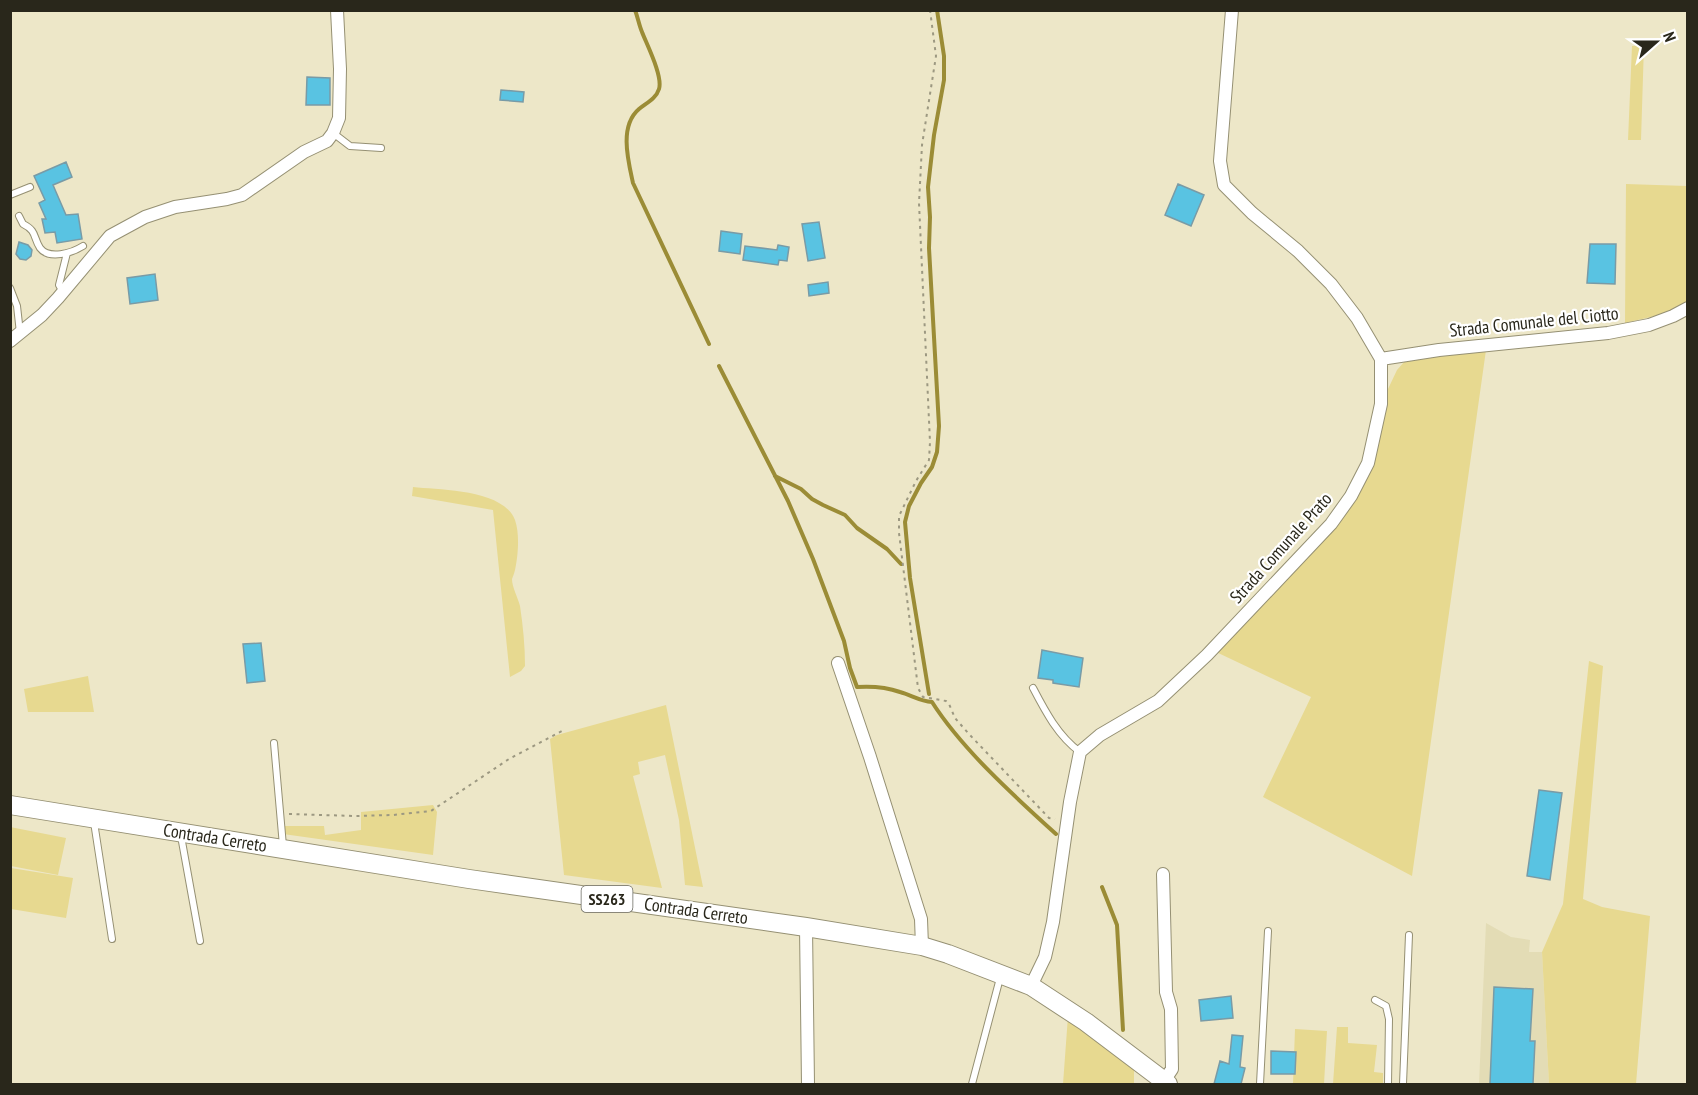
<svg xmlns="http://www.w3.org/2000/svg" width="1698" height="1095" viewBox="0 0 1698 1095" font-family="'PT Sans Narrow',sans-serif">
<rect width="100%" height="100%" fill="#ede7c8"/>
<path fill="#e3dcb5" d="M 1486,923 L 1511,937 L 1530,940 L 1529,952 L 1542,952 L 1549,1084 L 1479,1084 Z"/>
<path fill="#e7d990" d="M 1644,45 L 1641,140 L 1628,140 L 1632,46 Z
M 1626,184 L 1687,186 L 1687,302 L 1663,314 L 1625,323 Z
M 1486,350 L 1412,876 L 1263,797 L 1311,697 L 1214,651 L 1337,521 L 1379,438 L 1388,389 L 1397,370 L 1405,361 L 1422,355 Z
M 413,487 C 440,490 503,489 515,520 C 520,534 518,556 515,570 C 514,574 513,576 512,579 C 512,587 518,598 520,606 C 523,626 525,646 525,666 L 521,671 L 510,677 L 493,510 L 412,496 Z
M 1589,661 L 1603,666 L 1583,899 L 1602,907 L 1650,916 L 1636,1084 L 1549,1084 L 1542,952 L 1563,904 Z
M 88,676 L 94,712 L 28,712 L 24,689 Z
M 666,705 L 703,887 L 685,885 L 679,820 L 665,755 L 638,762 L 640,774 L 633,776 L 662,888 L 564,875 L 550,739 L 557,735 Z
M 433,805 L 437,812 L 433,855 L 283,834 L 284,826 L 324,826 L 325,835 L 361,830 L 361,812 Z
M 10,827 L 66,838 L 58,875 L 11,866 Z
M 11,868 L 73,878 L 66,918 L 11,909 Z
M 1068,1016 L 1134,1065 L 1134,1084 L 1063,1084 Z
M 1337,1027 L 1348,1027 L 1348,1043 L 1377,1045 L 1374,1072 L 1383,1073 L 1383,1084 L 1333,1084 Z
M 1295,1029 L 1327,1031 L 1324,1084 L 1293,1084 Z"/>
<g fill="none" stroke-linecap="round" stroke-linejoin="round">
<path stroke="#9b8c36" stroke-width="4" d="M 635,10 C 638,18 639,25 642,32 C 647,45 663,76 659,89 C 656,99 646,103 639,109 C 619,126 628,160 633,183 L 709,344
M 719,366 L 788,501 L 813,559 L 844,641 L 850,668 L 857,687 C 872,686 886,687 900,692 C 911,695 920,701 932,702 C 962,749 1014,796 1056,834
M 775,476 L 801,489 L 812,499 L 823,505 L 845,515 L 857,528 L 887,549 L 901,564
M 929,694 L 910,578 L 905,522 L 909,506 L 921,483 L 932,467 L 937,452 L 939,426 L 929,248 L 930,217 L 928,187 L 934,135 L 944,80 L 944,56 L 937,10
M 1102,887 L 1117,925 L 1123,1030"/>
</g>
<path fill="#59c3e2" stroke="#799ba6" stroke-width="1.5" d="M 307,77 L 330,78 L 330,105 L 306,105 Z
M 501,90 L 524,92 L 523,102 L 500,100 Z
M 66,162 L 72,177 L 53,185 L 66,215 L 78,214 L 82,239 L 57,243 L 55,232 L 45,233 L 42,219 L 46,219 L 39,203 L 45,200 L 34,176 Z
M 1178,184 L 1204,195 L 1191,226 L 1165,215 Z
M 819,222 L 825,258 L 808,261 L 802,224 Z
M 721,231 L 742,234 L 740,254 L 719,251 Z
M 19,242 L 28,245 L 32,250 L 31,256 L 26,260 L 20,259 L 16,254 Z
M 1590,244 L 1616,244 L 1615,284 L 1587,283 Z
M 778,245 L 789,247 L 787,261 L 779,260 L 778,265 L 743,260 L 745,246 L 777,250 Z
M 155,274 L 158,300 L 130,304 L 127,278 Z
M 828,282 L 829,293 L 809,296 L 808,285 Z
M 261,643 L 265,681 L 247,683 L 243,644 Z
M 1042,650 L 1083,658 L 1079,687 L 1053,683 L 1053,680 L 1038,678 Z
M 1539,790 L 1562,793 L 1550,880 L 1527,876 Z
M 1494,987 L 1533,989 L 1530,1041 L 1535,1041 L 1533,1084 L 1490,1084 Z
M 1231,996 L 1233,1018 L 1201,1021 L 1199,1000 Z
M 1232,1035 L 1243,1036 L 1240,1067 L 1245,1068 L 1241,1084 L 1214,1084 L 1220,1061 L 1229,1064 Z
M 1271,1051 L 1296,1052 L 1295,1074 L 1271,1074 Z"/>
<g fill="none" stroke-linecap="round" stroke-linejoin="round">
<defs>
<path id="lane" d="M 333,133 L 350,146 L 381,148
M 10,195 L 30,187
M 19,216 L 23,224 C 37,231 33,237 40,248 C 49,260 72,253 83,246
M 10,288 L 17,306 L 20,333
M 63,292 L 59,285 L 67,253
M 1033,688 C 1045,711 1058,736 1080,752
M 274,743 L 283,846
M 94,822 L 112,939
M 181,836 L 200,941
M 1375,1000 L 1386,1006 L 1389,1019 L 1388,1084
M 972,1084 L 1000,978
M 1260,1084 L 1268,931
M 1403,1084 L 1409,935"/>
<path id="street" d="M 10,341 L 42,315 L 58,298 L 110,236 L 145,217 L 175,207 L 227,199 L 242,195 L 304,152 L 327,141 L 333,133 L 339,118 L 340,69 L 337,10
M 1381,359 L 1439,350 L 1608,333 L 1649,325 L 1673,316 L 1688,308
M 838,663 L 870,757 L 921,919 L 922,946
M 1163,874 L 1166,992 L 1171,1009 L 1172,1069 L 1164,1081
M 806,927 L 808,1084
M 1031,986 L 1045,957 L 1053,922 L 1070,802 L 1080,752 L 1100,735 L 1158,701 L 1207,655 L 1331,524 L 1351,496 L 1368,463 L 1381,404 L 1381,359 L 1357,318 L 1331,284 L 1298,251 L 1252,213 L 1224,185 L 1220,161 L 1232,10"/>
<path id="primary" d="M 10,805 L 469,879 L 806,927 L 922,946 L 948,954 L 1031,986 L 1086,1022 L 1168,1084"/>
</defs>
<use href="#lane" stroke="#959073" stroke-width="8"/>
<use href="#street" stroke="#959073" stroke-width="14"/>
<use href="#primary" stroke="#959073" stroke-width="20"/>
<path stroke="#9c9881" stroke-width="2" stroke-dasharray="3 4.5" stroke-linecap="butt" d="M 930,10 L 936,56 L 922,145 L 919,203 L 930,442 L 929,460 L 916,481 L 899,516 L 899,533 L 918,688 L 923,697 L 946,701 L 949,704 L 955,718 L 968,733 L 1049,818 L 1055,819
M 289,814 L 355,816 L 393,815 L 431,811 L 509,759 L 562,731"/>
<use href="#lane" stroke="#fff" stroke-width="6"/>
<use href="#street" stroke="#fff" stroke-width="12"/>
<use href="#primary" stroke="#fff" stroke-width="18"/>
</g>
<g text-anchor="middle" stroke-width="4.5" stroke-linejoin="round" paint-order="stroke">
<rect fill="#fff" stroke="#69685f" stroke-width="1.5" x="581.5" y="886" width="51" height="26" rx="4.5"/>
<g font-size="16" font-weight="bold" fill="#29271b">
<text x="607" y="905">SS263</text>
</g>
<g font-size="18" fill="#29271b" stroke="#fff">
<text transform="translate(1534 322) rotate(-6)" y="6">Strada Comunale del Ciotto</text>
<text transform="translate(1281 548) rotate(-48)" y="6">Strada Comunale Prato</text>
<text transform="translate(215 838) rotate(9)" y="6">Contrada Cerreto</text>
<text transform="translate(696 911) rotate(8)" y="6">Contrada Cerreto</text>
</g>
</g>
<rect width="1698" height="1095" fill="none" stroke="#29271b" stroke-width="24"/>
<g transform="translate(1656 42) rotate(69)" stroke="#ffffff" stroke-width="4.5" paint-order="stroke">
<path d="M0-4.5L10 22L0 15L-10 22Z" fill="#29271b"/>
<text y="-9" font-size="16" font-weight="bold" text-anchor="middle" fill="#29271b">N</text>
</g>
</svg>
